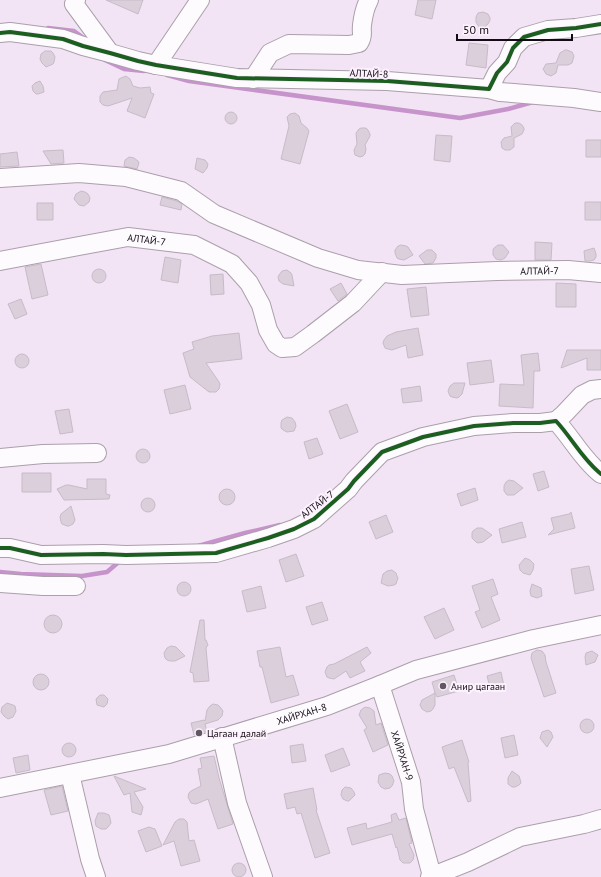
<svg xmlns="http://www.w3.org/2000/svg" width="601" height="877" viewBox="0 0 601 877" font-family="'PT Sans',sans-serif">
<rect width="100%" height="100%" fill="#f3e4f5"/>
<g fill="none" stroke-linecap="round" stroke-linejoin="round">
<path stroke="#c694cb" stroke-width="4.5" d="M 48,28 L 74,31 L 85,39
M 105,60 L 124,69 L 144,71
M 167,75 L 189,81 L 460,118 L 508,109 L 533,102
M 198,546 L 245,533 L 280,525
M 0,572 L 21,574 L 82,576 L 107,572 L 121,560"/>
</g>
<path fill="#dbcfdc" stroke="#c7bbc8" d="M 106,0 L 143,0 L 138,14 Z
M 418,0 L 436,0 L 432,19 L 415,15 Z
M 483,12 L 488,14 L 490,18 L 490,20 L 488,24 L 481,30 L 476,22 L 476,17 L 478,13 Z
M 469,43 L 488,45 L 486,68 L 466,65 Z
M 565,50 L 567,50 L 572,52 L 574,56 L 572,63 L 568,65 L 558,65 L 556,73 L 551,76 L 546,74 L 543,69 L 546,64 L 556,63 L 560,53 Z
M 45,51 L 51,51 L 53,53 L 55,57 L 54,62 L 53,64 L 46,67 L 42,63 L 40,59 L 41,54 Z
M 126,76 L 130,79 L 133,86 L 140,88 L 150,87 L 151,93 L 154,94 L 145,118 L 127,111 L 132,98 L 108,106 L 103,105 L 100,102 L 100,96 L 103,92 L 117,90 L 119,79 L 121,78 Z
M 40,81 L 43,86 L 44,92 L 38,94 L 36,94 L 33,91 L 32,86 L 35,83 Z
M225 118a6 6 0 1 1 12 0a6 6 0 1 1-12 0Z
M 295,113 L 299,116 L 301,123 L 307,128 L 309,131 L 300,164 L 281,159 L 289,126 L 287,117 L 290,114 Z
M 515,123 L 519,123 L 522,125 L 524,128 L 524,130 L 522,134 L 514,138 L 514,147 L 510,150 L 505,150 L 502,148 L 501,142 L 504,138 L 512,136 L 511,127 Z
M 361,128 L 366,128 L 368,130 L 370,134 L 370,136 L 365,145 L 366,149 L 365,154 L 363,156 L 360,157 L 355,155 L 354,150 L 357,144 L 356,133 L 359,129 Z
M 436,135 L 452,136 L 450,162 L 434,160 Z
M 586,140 L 601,140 L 601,157 L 586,157 Z
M 63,150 L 64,163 L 51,164 L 43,151 Z
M 17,152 L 19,166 L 0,167 L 0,154 Z
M 129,157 L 134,158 L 138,161 L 139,163 L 137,169 L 124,166 L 125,160 Z
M 197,158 L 205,160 L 208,164 L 207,168 L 203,173 L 195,169 Z
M 81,191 L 85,192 L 88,194 L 90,198 L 89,202 L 84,206 L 79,205 L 74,199 L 76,194 Z
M 162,197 L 177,201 L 182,204 L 181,210 L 160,205 Z
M 585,202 L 601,202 L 601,220 L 585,220 Z
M 37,203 L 53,203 L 53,220 L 37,220 Z
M 535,242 L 552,243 L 551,260 L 535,260 Z
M 401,245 L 406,246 L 408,247 L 413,255 L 404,260 L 399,259 L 397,258 L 395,253 L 395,250 L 398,246 Z
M 498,245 L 503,245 L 509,252 L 505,258 L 501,260 L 496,259 L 493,255 L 493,250 L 494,248 Z
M 594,248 L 596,254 L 596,257 L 594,260 L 590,261 L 585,261 L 584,251 Z
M 427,250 L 432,250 L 436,254 L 436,258 L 433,263 L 425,264 L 419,256 Z
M 165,257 L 181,260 L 178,283 L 161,280 Z
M 41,264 L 48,295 L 32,299 L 25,267 Z
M92 276a7 7 0 1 1 14 0a7 7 0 1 1-14 0Z
M 287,270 L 291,273 L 292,275 L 294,286 L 283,284 L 279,281 L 278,277 L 279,275 L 282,271 Z
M 223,274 L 224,294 L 211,295 L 210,275 Z
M 341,283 L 347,294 L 338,301 L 330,289 Z
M 556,283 L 576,284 L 576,307 L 556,307 Z
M 426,287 L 429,315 L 411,317 L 407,289 Z
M 21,299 L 27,314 L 15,319 L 8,304 Z
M 418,328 L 423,355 L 408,358 L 406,345 L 392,350 L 388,349 L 385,348 L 383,343 L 384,340 L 387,336 L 396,332 Z
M 239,333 L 242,359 L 206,363 L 219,382 L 220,384 L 219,389 L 216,392 L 209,392 L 190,377 L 183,353 L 194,349 L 192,342 L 212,336 Z
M 567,350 L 601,350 L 601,370 L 587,370 L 587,358 L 561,368 Z
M 538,353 L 540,371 L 534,371 L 533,408 L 499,406 L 500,384 L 524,385 L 521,355 Z
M15 361a7 7 0 1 1 14 0a7 7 0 1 1-14 0Z
M 491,360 L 494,382 L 470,385 L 467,363 Z
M 454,383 L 465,383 L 462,394 L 459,397 L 457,398 L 452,397 L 450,396 L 448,391 L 450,386 Z
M 185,385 L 191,409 L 170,414 L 164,390 Z
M 420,386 L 422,401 L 403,403 L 401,389 Z
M 347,404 L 358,432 L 340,439 L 329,411 Z
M 69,409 L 73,432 L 60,434 L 55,411 Z
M 287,417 L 292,418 L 295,422 L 296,426 L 294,431 L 287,432 L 283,430 L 281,428 L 281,423 L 282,420 Z
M 317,438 L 323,454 L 309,459 L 304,442 Z
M136 456a7 7 0 1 1 14 0a7 7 0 1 1-14 0Z
M 544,471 L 549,487 L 538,491 L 533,474 Z
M 22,473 L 51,473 L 51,492 L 22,492 Z
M 87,479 L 106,479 L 106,494 L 110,495 L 109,499 L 64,500 L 57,489 L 66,485 L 69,485 L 87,489 Z
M 509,480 L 514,481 L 523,488 L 514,495 L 507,495 L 504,491 L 504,486 L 506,482 Z
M 475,488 L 478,500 L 461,506 L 457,494 Z
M219 497a8 8 0 1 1 16 0a8 8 0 1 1-16 0Z
M141 505a7 7 0 1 1 14 0a7 7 0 1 1-14 0Z
M 71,506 L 75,520 L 73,524 L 69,526 L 67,526 L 62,524 L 61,522 L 60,517 L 61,514 Z
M 571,512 L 575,528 L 548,535 L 554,529 L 551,518 L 569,514 Z
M 386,515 L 393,532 L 376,539 L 369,522 Z
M 522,522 L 526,537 L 502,543 L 499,529 Z
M 477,528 L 482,528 L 492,535 L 483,542 L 478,543 L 476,542 L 472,538 L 472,533 L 473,531 Z
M 296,554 L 304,576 L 286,582 L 279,560 Z
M 525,558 L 530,560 L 534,564 L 533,570 L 530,575 L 523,573 L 520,570 L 519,565 Z
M 589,566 L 594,590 L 575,594 L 571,569 Z
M 392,570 L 396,573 L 397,576 L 398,578 L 396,584 L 394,585 L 388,586 L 381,583 L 383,574 L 387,571 Z
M 493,579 L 498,594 L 491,597 L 500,620 L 482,628 L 475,612 L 480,610 L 472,586 Z
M177 589a7 7 0 1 1 14 0a7 7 0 1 1-14 0Z
M 532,584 L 541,588 L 542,596 L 537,598 L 531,596 L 530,591 Z
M 261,586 L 266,608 L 247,612 L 242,591 Z
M 322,602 L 328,620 L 312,625 L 306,607 Z
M 444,608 L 454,630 L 435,639 L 424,617 Z
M44 624a9 9 0 1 1 18 0a9 9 0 1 1-18 0Z
M 200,620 L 204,620 L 205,640 L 206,640 L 208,645 L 206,648 L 209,681 L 194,682 L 193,673 L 190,672 Z
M 171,646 L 176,647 L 185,656 L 175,661 L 170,661 L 167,660 L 165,658 L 164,653 L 167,648 Z
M 280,647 L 286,677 L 293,675 L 299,695 L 271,703 L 262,667 L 260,667 L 257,651 Z
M 367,647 L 371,653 L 360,662 L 365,671 L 350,678 L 346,671 L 334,679 L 329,678 L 327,677 L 325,672 L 327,667 L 329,665 L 334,664 Z
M 537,650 L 542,651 L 545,655 L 546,662 L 556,693 L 544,697 L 531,658 L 532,653 Z
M 592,651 L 598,655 L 595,662 L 586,665 L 585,657 L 586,653 Z
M 501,672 L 504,686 L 504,688 L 491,691 L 487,676 Z
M33 682a8 8 0 1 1 16 0a8 8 0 1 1-16 0Z
M 454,675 L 459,691 L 437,697 L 435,693 L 435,705 L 433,709 L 431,711 L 427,712 L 422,709 L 420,705 L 422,700 L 435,693 L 432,682 Z
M 100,695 L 104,695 L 108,699 L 107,704 L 104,707 L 97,705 L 96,699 Z
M 7,703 L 13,705 L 15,706 L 16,711 L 13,717 L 8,719 L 4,716 L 1,712 L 2,707 Z
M 213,704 L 218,705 L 220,707 L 223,711 L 222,716 L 218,720 L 205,724 L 207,731 L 194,735 L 191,723 L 204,720 L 205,721 L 207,710 L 210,706 Z
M 365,707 L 370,708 L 374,711 L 376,725 L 381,723 L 388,745 L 373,752 L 364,730 L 367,728 L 359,715 L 361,710 Z
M580 726a7 7 0 1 1 14 0a7 7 0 1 1-14 0Z
M 548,730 L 551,732 L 553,737 L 547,747 L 540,738 L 542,732 Z
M 514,735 L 518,755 L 505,758 L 501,738 Z
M 462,740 L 469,762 L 468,763 L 471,801 L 468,802 L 454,767 L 449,769 L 442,747 Z
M62 750a7 7 0 1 1 14 0a7 7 0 1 1-14 0Z
M 303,744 L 306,761 L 292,763 L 290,746 Z
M 343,748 L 350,765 L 331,772 L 325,755 Z
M 28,755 L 30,770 L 16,773 L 13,758 Z
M 214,756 L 219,778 L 233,824 L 218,829 L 208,799 L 196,804 L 191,803 L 188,797 L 189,793 L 191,791 L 201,786 L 198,769 L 202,768 L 200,758 Z
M 512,771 L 519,776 L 520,779 L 521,783 L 519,785 L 515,787 L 512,787 L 508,784 L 508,778 Z
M 385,773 L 390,774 L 392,776 L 394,781 L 392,786 L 390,788 L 385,789 L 381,787 L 378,782 L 379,775 Z
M 114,776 L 146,789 L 134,792 L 143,807 L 141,815 L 132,812 L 130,793 L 124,795 Z
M 62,786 L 68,811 L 51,815 L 44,790 Z
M 345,787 L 351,788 L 354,792 L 355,795 L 349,801 L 347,801 L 343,799 L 341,795 L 342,790 Z
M 313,788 L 317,810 L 316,810 L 330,853 L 315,858 L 301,813 L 297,814 L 295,807 L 287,809 L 284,794 Z
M 98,813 L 104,813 L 109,815 L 110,818 L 111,823 L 108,827 L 106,829 L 101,829 L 96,826 L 95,821 Z
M 396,813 L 399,820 L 406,818 L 412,843 L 409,844 L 414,855 L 413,860 L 410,863 L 403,863 L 400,860 L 397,847 L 396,848 L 392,834 L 352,845 L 347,828 L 366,823 L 367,829 L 392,822 L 391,815 Z
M 179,819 L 184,819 L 187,822 L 189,841 L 194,840 L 200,861 L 181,866 L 174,841 L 163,845 L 175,822 Z
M 149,827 L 155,829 L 162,846 L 146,852 L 138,831 Z
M232 870a7 7 0 1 1 14 0a7 7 0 1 1-14 0Z"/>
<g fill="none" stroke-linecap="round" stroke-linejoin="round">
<defs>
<g id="minor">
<path d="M 76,0 L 74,4 L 110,53"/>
<path d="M 0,33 L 10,32 L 63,39 L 83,46 L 110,53 L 138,61 L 156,65 L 237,78 L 387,81 L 489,89 L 497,73 L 507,62 L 513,48 L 524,37 L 548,30 L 576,28 L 601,24"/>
<path d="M 156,65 L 200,0"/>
<path d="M 253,79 L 270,53 L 289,44 L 349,45 L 359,43 C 364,35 361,34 362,25 C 363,17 365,7 369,0"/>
<path d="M 489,89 L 500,92 L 574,98 L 601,102"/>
<path id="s1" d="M 0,178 L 79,173 L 126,177 L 181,191 L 214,214 L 318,258 L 358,270 L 402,275 L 497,271 L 568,270 L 601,273"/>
<path id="s2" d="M 0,261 L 79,246 L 128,237 L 194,245 L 232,264 L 249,283 L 261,305 L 268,330 L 276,344 L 282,348 L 295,347 L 313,334 L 353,303 L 382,272"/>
<path d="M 556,421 L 564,414 L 582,395 L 592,390 L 601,389"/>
<path d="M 0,458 L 43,454 L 97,453"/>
<path d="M 0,548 L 10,548 L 41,555 L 103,554 L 126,555 L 216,553 L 268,538 L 294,529 L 314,519 L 348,489 L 354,481 L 382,452 L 423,437 L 474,426 L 513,423 L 540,423 L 556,421 C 572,438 582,459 601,474"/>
<path d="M 0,583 L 43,586 L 76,586"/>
<path id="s3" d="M 380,685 L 411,782 L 414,809 L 432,876"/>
<path d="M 222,737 L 237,803 L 263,877"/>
<path d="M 70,774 L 90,859 L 96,877"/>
<path id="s4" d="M 0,788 L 169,754 L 327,706 L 380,685 L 416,670 L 534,639 L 601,625"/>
<path d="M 430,877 L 468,862 L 520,837 L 584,824 L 601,819"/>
</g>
</defs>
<use href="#minor" stroke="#aa9fab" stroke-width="20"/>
<use href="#minor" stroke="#fdfbfe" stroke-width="18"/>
<defs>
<path id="cycleway" d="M 0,33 L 10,32 L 63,39 L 83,46 L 110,53 L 138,61 L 156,65 L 237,78 L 387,81 L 489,89 L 497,73 L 507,62 L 513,48 L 524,37 L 548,30 L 576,28 L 601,24
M 0,548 L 10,548 L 41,555 L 103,554 L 126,555 L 216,553 L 268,538 L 294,529 L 314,519 L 348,489 L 354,481 L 382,452 L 423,437 L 474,426 L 513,423 L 540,423 L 556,421 C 572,438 582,459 601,474"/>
</defs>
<use href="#cycleway" stroke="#fcf2fd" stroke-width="6"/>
<use href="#cycleway" stroke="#1b5e20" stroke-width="4"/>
</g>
<g fill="#615763" stroke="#fcf2fd" stroke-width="1.5">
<circle cx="443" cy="686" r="4"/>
<circle cx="199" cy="733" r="4"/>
</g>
<g text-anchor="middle" stroke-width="4" stroke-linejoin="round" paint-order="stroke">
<g font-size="10" fill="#130b14" stroke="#fcf2fd">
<text transform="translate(369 73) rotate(2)" y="4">АЛТАЙ-8</text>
<text dy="4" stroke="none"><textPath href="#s2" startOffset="149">АЛТАЙ-7</textPath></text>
<text dy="4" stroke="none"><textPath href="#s1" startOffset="560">АЛТАЙ-7</textPath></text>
<text transform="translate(317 504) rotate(-37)" y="4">АЛТАЙ-7</text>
<text dy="4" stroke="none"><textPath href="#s4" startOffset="311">ХАЙРХАН-8</textPath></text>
<text dy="4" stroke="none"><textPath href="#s3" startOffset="74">ХАЙРХАН-9</textPath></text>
</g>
<g font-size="10" fill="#130b14" stroke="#fcf2fd" text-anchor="start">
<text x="451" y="690">Анир цагаан</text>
<text x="207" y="737">Цагаан далай</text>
</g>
</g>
<path d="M457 34v6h115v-6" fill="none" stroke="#130b14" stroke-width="2"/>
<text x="463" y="34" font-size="12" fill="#130b14" stroke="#fcf2fd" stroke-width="3" paint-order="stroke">50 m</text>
</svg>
